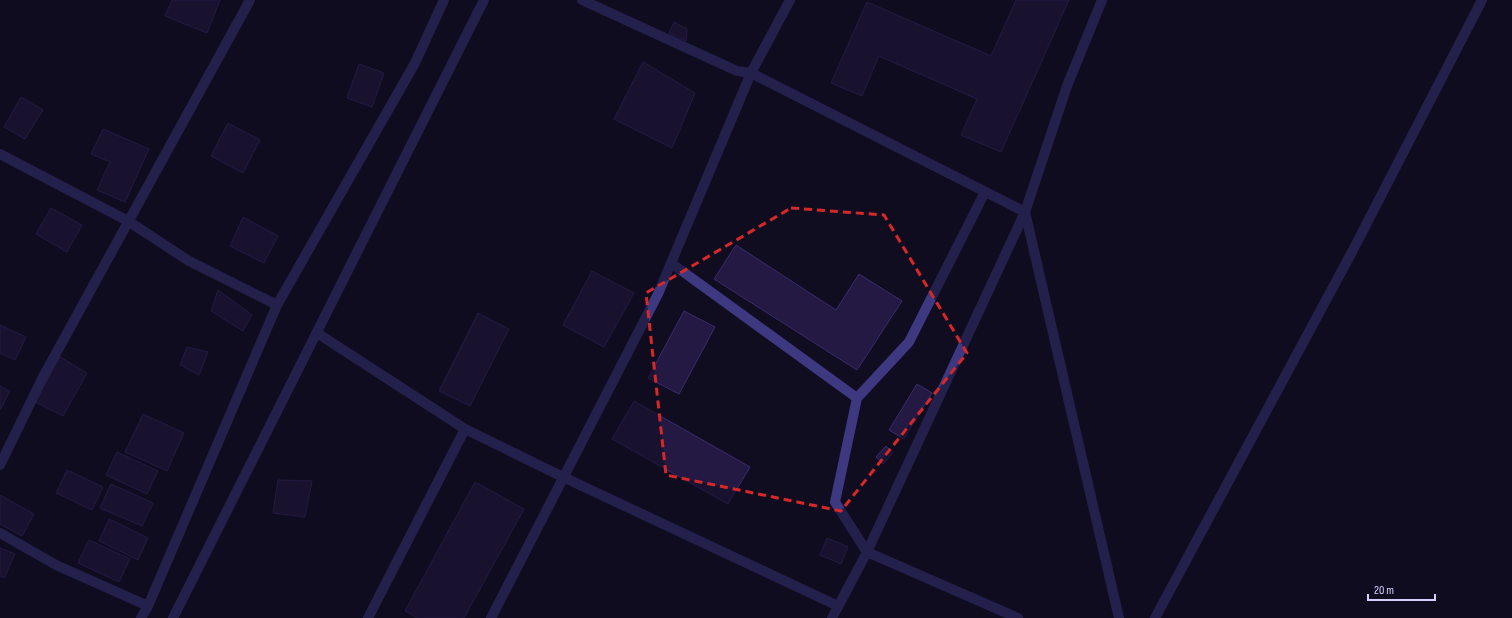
<svg xmlns="http://www.w3.org/2000/svg" width="1512" height="618" viewBox="0 0 1512 618" font-family="'Sofia Sans Condensed',sans-serif">
<rect width="100%" height="100%" fill="#110d21"/>
<path fill="#231942" stroke="#3b2b6e" d="M 172,0 L 220,0 L 207,33 L 165,16 Z
M 1016,0 L 1069,0 L 1001,152 L 961,135 L 977,99 L 879,56 L 862,96 L 831,83 L 867,2 L 991,56 Z
M 674,22 L 687,29 L 686,41 L 669,33 Z
M 643,62 L 695,93 L 672,148 L 614,119 Z
M 359,64 L 384,73 L 372,107 L 347,98 Z
M 21,97 L 43,110 L 25,139 L 4,127 Z
M 228,123 L 260,140 L 243,173 L 211,156 Z
M 103,129 L 149,149 L 125,202 L 97,190 L 110,162 L 91,154 Z
M 51,208 L 82,225 L 67,252 L 36,234 Z
M 243,217 L 278,236 L 264,263 L 230,246 Z
M 736,245 L 836,310 L 859,274 L 902,301 L 857,370 L 714,279 Z
M 592,271 L 634,293 L 604,347 L 563,325 Z
M 218,290 L 252,315 L 243,331 L 211,311 Z
M 684,311 L 715,327 L 679,394 L 648,378 Z
M 478,313 L 509,329 L 470,406 L 439,391 Z
M 0,325 L 26,337 L 15,360 L 0,353 Z
M 187,347 L 208,352 L 199,375 L 180,365 Z
M 60,357 L 87,373 L 63,416 L 35,402 Z
M 917,384 L 932,393 L 904,439 L 889,430 Z
M 0,386 L 10,391 L 0,410 Z
M 634,401 L 750,467 L 728,504 L 612,439 Z
M 143,414 L 184,433 L 167,471 L 125,452 Z
M 886,446 L 893,453 L 883,464 L 876,457 Z
M 117,452 L 158,471 L 147,494 L 106,475 Z
M 67,470 L 103,487 L 92,510 L 56,493 Z
M 278,480 L 312,481 L 305,517 L 273,513 Z
M 475,482 L 524,509 L 464,618 L 418,618 L 405,611 Z
M 111,484 L 153,503 L 142,526 L 100,508 Z
M 0,495 L 34,514 L 22,536 L 0,524 Z
M 109,519 L 148,538 L 138,560 L 99,541 Z
M 827,538 L 848,547 L 841,564 L 820,555 Z
M 89,540 L 130,559 L 119,582 L 78,563 Z
M 0,548 L 15,554 L 4,578 L 0,576 Z"/>
<g fill="none" stroke-linecap="round" stroke-linejoin="round">
<path stroke="#3d3880" stroke-width="10" d="M 582,0 L 737,71 L 751,73 L 1025,212
M 0,154 L 128,221 L 189,261 L 277,305
M 985,192 L 909,342 L 857,398 L 835,502 L 867,552 L 1018,618
M 1025,212 L 1119,618
M 671,263 L 857,398
M 317,333 L 465,429 L 563,477 L 838,606
M 0,465 L 43,377 L 250,0
M 0,533 L 56,565 L 148,606
M 141,618 L 148,606 L 277,305 L 415,63 L 444,0
M 173,618 L 484,0
M 368,618 L 465,429
M 491,618 L 658,294 L 751,73 L 790,0
M 832,618 L 867,552 L 1025,212 L 1067,86 L 1102,0
M 1155,618 L 1353,250 L 1482,0"/>
</g>
<path d="M0 0H1512V618H0ZM 791,208 L 884,215 L 967,353 L 841,511 L 666,475 L 646,293 Z" fill="#110d21" fill-opacity=".55" fill-rule="evenodd"/>
<path fill="none" stroke="#d62828" stroke-width="3" stroke-dasharray="8 5" stroke-linejoin="round" d="M 791,208 L 884,215 L 967,353 L 841,511 L 666,475 L 646,293 Z"/>
<path d="M1368 594v6h67v-6" fill="none" stroke="#d5cdff" stroke-width="2"/>
<text x="1374" y="594" font-size="12" fill="#d5cdff" stroke="#110d21" stroke-width="3" paint-order="stroke">20 m</text>
</svg>
